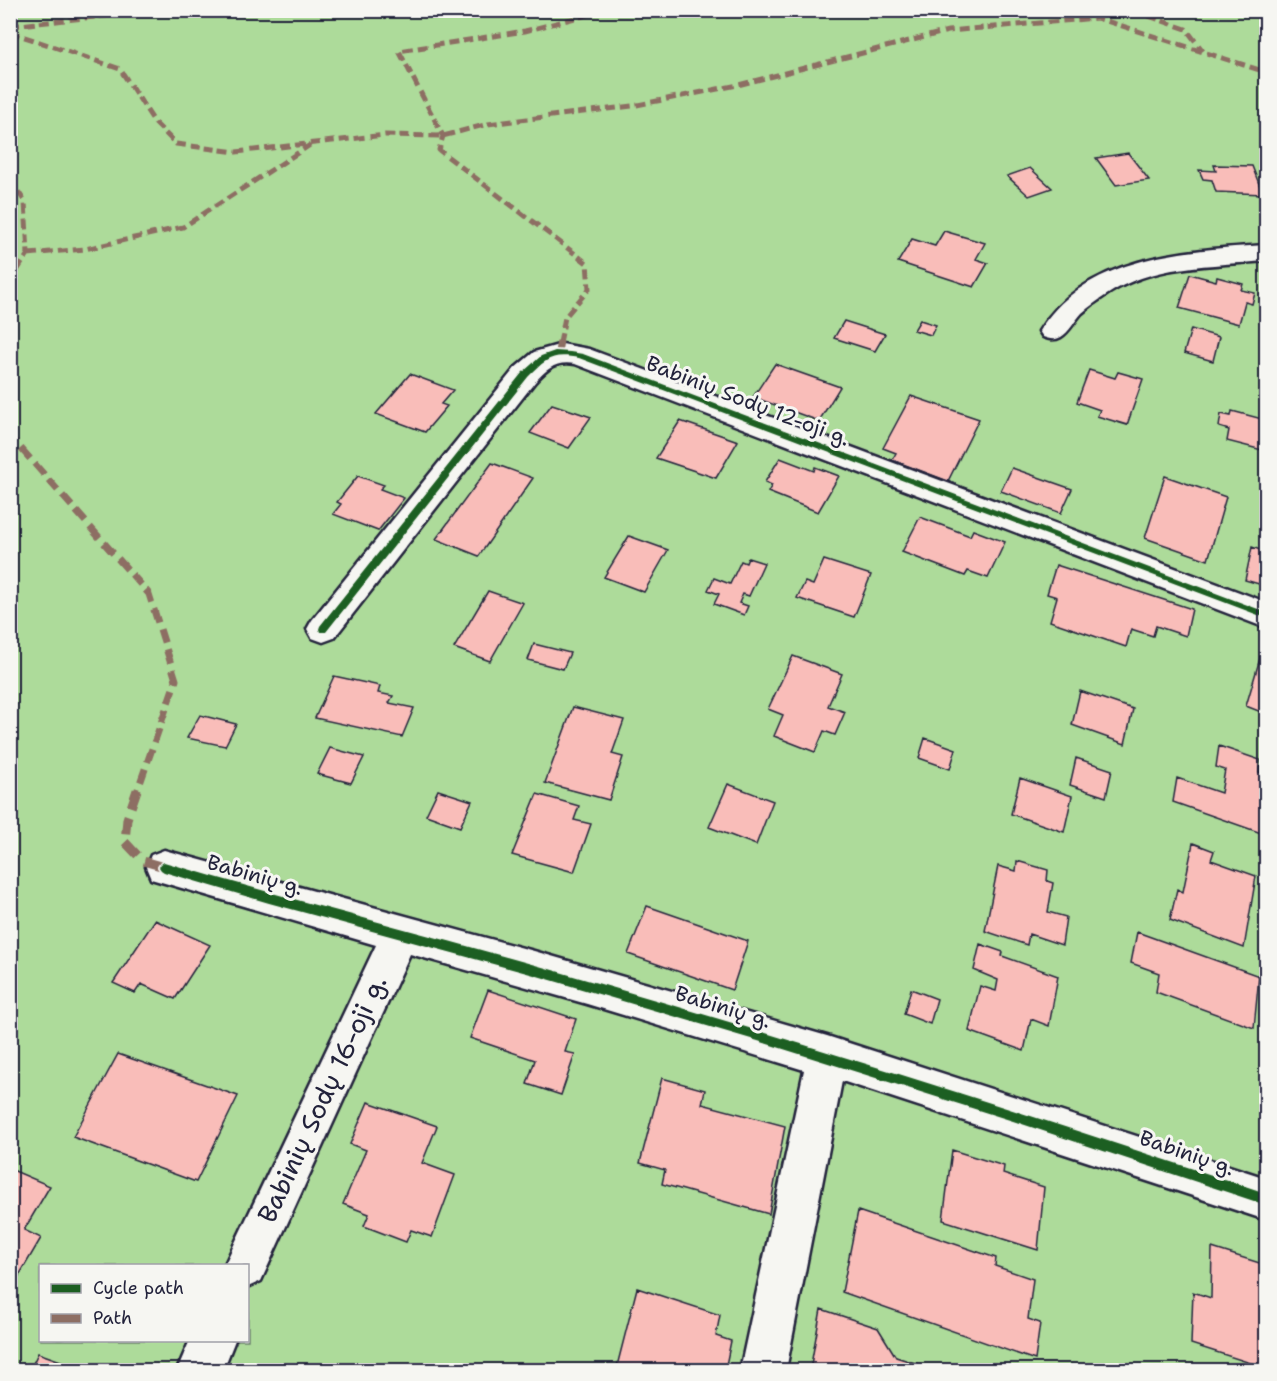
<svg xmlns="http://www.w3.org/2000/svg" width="1277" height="1381" viewBox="0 0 1277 1381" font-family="'Shantell Sans',sans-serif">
<rect width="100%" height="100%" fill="#f6f6f2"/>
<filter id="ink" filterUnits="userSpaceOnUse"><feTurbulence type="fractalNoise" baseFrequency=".0167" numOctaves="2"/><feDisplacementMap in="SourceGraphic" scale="12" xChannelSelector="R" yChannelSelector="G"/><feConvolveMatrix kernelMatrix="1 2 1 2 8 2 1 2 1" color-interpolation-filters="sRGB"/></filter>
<g filter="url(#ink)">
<path fill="#addb9a" stroke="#687e6a" stroke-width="1.5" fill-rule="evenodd" d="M 10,11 L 1266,11 L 1266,1370 L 11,1370 ZM 40,1266 L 248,1266 L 248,1340 L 40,1340 Z"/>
<path fill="#f9bdb9" stroke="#22223b" stroke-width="1.5" d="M 1128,153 L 1149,180 L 1116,185 L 1096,158 Z
M 1214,165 L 1252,166 L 1263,194 L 1216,192 L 1212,180 L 1203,179 L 1199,170 L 1216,171 Z
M 1030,168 L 1052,188 L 1029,196 L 1007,176 Z
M 944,231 L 985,243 L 976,259 L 988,263 L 974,287 L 898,262 L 912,239 L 935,246 Z
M 1190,274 L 1216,281 L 1217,277 L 1243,284 L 1241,290 L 1255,293 L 1252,304 L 1245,302 L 1239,324 L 1179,308 Z
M 920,320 L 936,325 L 931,335 L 914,330 Z
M 844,321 L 885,334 L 875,351 L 834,338 Z
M 1191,329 L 1219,337 L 1213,361 L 1184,353 Z
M 775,364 L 840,387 L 819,421 L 753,397 Z
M 1089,370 L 1115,378 L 1118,372 L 1143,379 L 1127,425 L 1097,416 L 1100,410 L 1077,402 Z
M 410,374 L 453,390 L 441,404 L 447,406 L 425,432 L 376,414 Z
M 911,396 L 979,419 L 948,481 L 892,460 L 896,453 L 883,448 Z
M 552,404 L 591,417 L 569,448 L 530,433 Z
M 1232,411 L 1266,420 L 1266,451 L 1227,441 L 1229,430 L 1219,427 L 1221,414 L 1231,416 Z
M 680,421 L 738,441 L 716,478 L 656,458 Z
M 780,458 L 814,471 L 815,467 L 839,476 L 818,512 L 768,492 L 772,485 L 765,482 Z
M 492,463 L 533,478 L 479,556 L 436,539 Z
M 1012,468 L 1072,489 L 1061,513 L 1001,491 Z
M 358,476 L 384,485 L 380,489 L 404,498 L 378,531 L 333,514 L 341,504 L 337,502 Z
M 1165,476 L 1226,497 L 1208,560 L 1145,538 Z
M 920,517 L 970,536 L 973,530 L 1005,542 L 988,578 L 968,571 L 965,576 L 902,552 Z
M 629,536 L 668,550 L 644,592 L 604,577 Z
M 1252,547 L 1266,552 L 1266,586 L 1245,580 Z
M 748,558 L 764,563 L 749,596 L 743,594 L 739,603 L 748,606 L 744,615 L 714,604 L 719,594 L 708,590 L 714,578 L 730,584 L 741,561 L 746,563 Z
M 824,560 L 871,575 L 854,617 L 797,598 L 805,582 L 813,585 Z
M 1056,565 L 1192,609 L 1186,636 L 1156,626 L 1153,636 L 1131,629 L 1126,647 L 1050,621 L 1057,597 L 1047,594 Z
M 488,591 L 523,603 L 490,661 L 454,648 Z
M 534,644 L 570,653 L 563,669 L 528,660 Z
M 1261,655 L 1266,657 L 1266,714 L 1246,706 Z
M 793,656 L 842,674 L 828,706 L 845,712 L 835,735 L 824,731 L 815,752 L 774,736 L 783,715 L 768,709 Z
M 334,676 L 380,686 L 378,693 L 393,696 L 389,703 L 414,708 L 402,737 L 315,718 Z
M 1080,691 L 1133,709 L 1125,744 L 1072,725 Z
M 573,707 L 624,720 L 612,754 L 623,757 L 609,800 L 545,783 Z
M 200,715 L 236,724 L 225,746 L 187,738 Z
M 925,738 L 956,749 L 950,769 L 919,758 Z
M 1219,746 L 1260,760 L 1259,772 L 1266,775 L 1266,823 L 1264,834 L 1173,802 L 1177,778 L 1221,793 L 1225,770 L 1216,767 Z
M 330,748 L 364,757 L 351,783 L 317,774 Z
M 1076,758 L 1112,770 L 1106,797 L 1070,785 Z
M 1020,778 L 1072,796 L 1064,832 L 1011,814 Z
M 728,784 L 773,801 L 756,845 L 709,827 Z
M 438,790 L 472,801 L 460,827 L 426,815 Z
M 537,794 L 579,806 L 574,820 L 591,824 L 574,872 L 512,855 Z
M 1193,843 L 1214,851 L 1211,860 L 1256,876 L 1244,948 L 1170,920 L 1177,889 L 1183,892 Z
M 1017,861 L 1048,870 L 1047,881 L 1053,883 L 1048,912 L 1066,917 L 1062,945 L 1029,934 L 1027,945 L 985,931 L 998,866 L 1016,871 Z
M 647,906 L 748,941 L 732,990 L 628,954 Z
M 155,920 L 210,945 L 175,999 L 141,984 L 135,993 L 113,983 Z
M 1137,932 L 1259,976 L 1254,1028 L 1156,992 L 1159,973 L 1131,963 Z
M 980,944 L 1003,952 L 1002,956 L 1058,976 L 1049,1026 L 1031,1019 L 1024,1051 L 969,1031 L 980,986 L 996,991 L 998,980 L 974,970 Z
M 911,989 L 937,999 L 930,1024 L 904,1014 Z
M 488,990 L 576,1019 L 565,1052 L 575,1054 L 561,1095 L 527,1084 L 535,1060 L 470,1038 Z
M 118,1054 L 238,1096 L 196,1182 L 73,1137 Z
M 662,1078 L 705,1090 L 702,1104 L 785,1126 L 769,1214 L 662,1184 L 665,1170 L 640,1163 Z
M 368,1102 L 437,1126 L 422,1163 L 455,1175 L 432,1237 L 411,1230 L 406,1242 L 364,1226 L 369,1214 L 343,1204 L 366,1150 L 350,1144 Z
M 952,1150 L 1004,1166 L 1003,1174 L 1044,1187 L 1038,1250 L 943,1220 Z
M 10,1169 L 50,1186 L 24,1230 L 41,1238 L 10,1291 Z
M 858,1211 L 996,1258 L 995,1266 L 1033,1279 L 1028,1319 L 1040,1323 L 1035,1360 L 842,1292 Z
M 1212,1248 L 1266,1265 L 1266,1368 L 1191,1344 L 1193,1292 L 1211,1298 Z
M 637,1288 L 720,1315 L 716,1336 L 731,1341 L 725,1370 L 616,1370 Z
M 821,1309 L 878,1328 L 896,1357 L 937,1370 L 810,1370 Z
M 38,1353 L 86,1370 L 30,1370 Z"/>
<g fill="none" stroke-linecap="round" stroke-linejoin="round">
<defs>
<path id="street" d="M 1266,245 L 1266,261 C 1212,266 1151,264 1105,296 C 1097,301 1089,307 1082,313 C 1075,320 1069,333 1061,337 C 1054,341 1049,339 1043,337 L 1039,331 C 1086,255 1187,250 1266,245 Z
M 562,344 L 589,349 L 1266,602 L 1266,628 L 575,364 C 556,361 548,368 535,382 L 334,638 L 323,642 L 312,638 L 307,629 L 312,620 L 515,368 L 534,352 Z
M 164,850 L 534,951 L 827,1036 L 1266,1178 L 1266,1220 L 842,1081 L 786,1370 L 740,1370 L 804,1070 L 587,1004 L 410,954 L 261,1281 L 248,1287 L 248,1266 L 224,1266 L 376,945 L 151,879 L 146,867 L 151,855 Z
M 190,1340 L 235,1340 L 223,1370 L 177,1370 Z"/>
</defs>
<use href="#street" stroke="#22223b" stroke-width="5"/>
<use href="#street" fill="#f6f6f2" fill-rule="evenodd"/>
<path stroke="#8d6e63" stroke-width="5" stroke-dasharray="10 5" stroke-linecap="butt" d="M 1119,10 L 1143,14 L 1186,29 L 1203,51
M 10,26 L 159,10
M 10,32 L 120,69 L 155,123 L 176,144 L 236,152 L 385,135 L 443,136 L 488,124 L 632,106 L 738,85 L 948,31 L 1097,18 L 1266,72
M 10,179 L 25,202 L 28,254 L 10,281
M 28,254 L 85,249 L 183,227 L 310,145
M 560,343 L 565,317 L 589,289 L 587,263 L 439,150 L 443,136 L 399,51 L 525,31 L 606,10"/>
<path stroke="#8d6e63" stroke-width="7" stroke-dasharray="14 7" stroke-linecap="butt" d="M 558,352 L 560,341
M 10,431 L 11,437 L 149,594 L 176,680 L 137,792"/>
<path stroke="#8d6e63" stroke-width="9" stroke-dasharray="18 9" stroke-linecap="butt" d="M 137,790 L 127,819 L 125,842 L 143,861 L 164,867"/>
<defs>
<path id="cycleway" d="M 555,351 L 570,352 L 583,354 L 1266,612 L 1266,618 L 579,358 C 552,353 547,358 528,377 L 326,632 L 320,632 L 319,629 L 320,626 L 522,373 L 541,356 Z
M 164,862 C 304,904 447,939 587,980 C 815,1046 1041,1118 1266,1193 L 1266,1205 L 1013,1121 L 758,1041 L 534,975 L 269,903 L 164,872 L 161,870 L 159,867 L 161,864 Z"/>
</defs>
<use href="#cycleway" stroke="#f6f6f2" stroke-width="4"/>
<use href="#cycleway" fill="#1b5e20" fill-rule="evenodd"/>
</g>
</g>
<g text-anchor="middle" stroke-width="6" stroke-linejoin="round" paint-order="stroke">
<g font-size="21" fill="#22223b" stroke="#f6f6f2">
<text transform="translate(748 401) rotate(21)" y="7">Babinių Sodų 12-oji g.</text>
<text transform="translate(255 875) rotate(16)" y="7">Babinių g.</text>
<text transform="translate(723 1007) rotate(17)" y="7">Babinių g.</text>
<text transform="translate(1187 1153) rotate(19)" y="7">Babinių g.</text>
</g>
<g font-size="26" fill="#22223b" stroke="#f6f6f2">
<text transform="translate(322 1099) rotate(-65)" y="9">Babinių Sodų 16-oji g.</text>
</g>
</g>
<rect width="1277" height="1381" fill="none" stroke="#f6f6f2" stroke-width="36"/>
<rect x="18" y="18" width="1241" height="1345" fill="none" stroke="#22223b" stroke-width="2" filter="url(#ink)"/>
<rect x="39" y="1264" width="210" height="78" fill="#f6f6f2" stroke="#a1a1a9" stroke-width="1.5"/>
<rect x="51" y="1284" width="30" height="9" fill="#1b5e20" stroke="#a1a1a9" stroke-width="1.5"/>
<text x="93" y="1294" font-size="18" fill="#22223b">Cycle path</text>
<rect x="51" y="1314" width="30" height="9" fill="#8d6e63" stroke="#a1a1a9" stroke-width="1.5"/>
<text x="93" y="1324" font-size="18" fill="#22223b">Path</text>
</svg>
